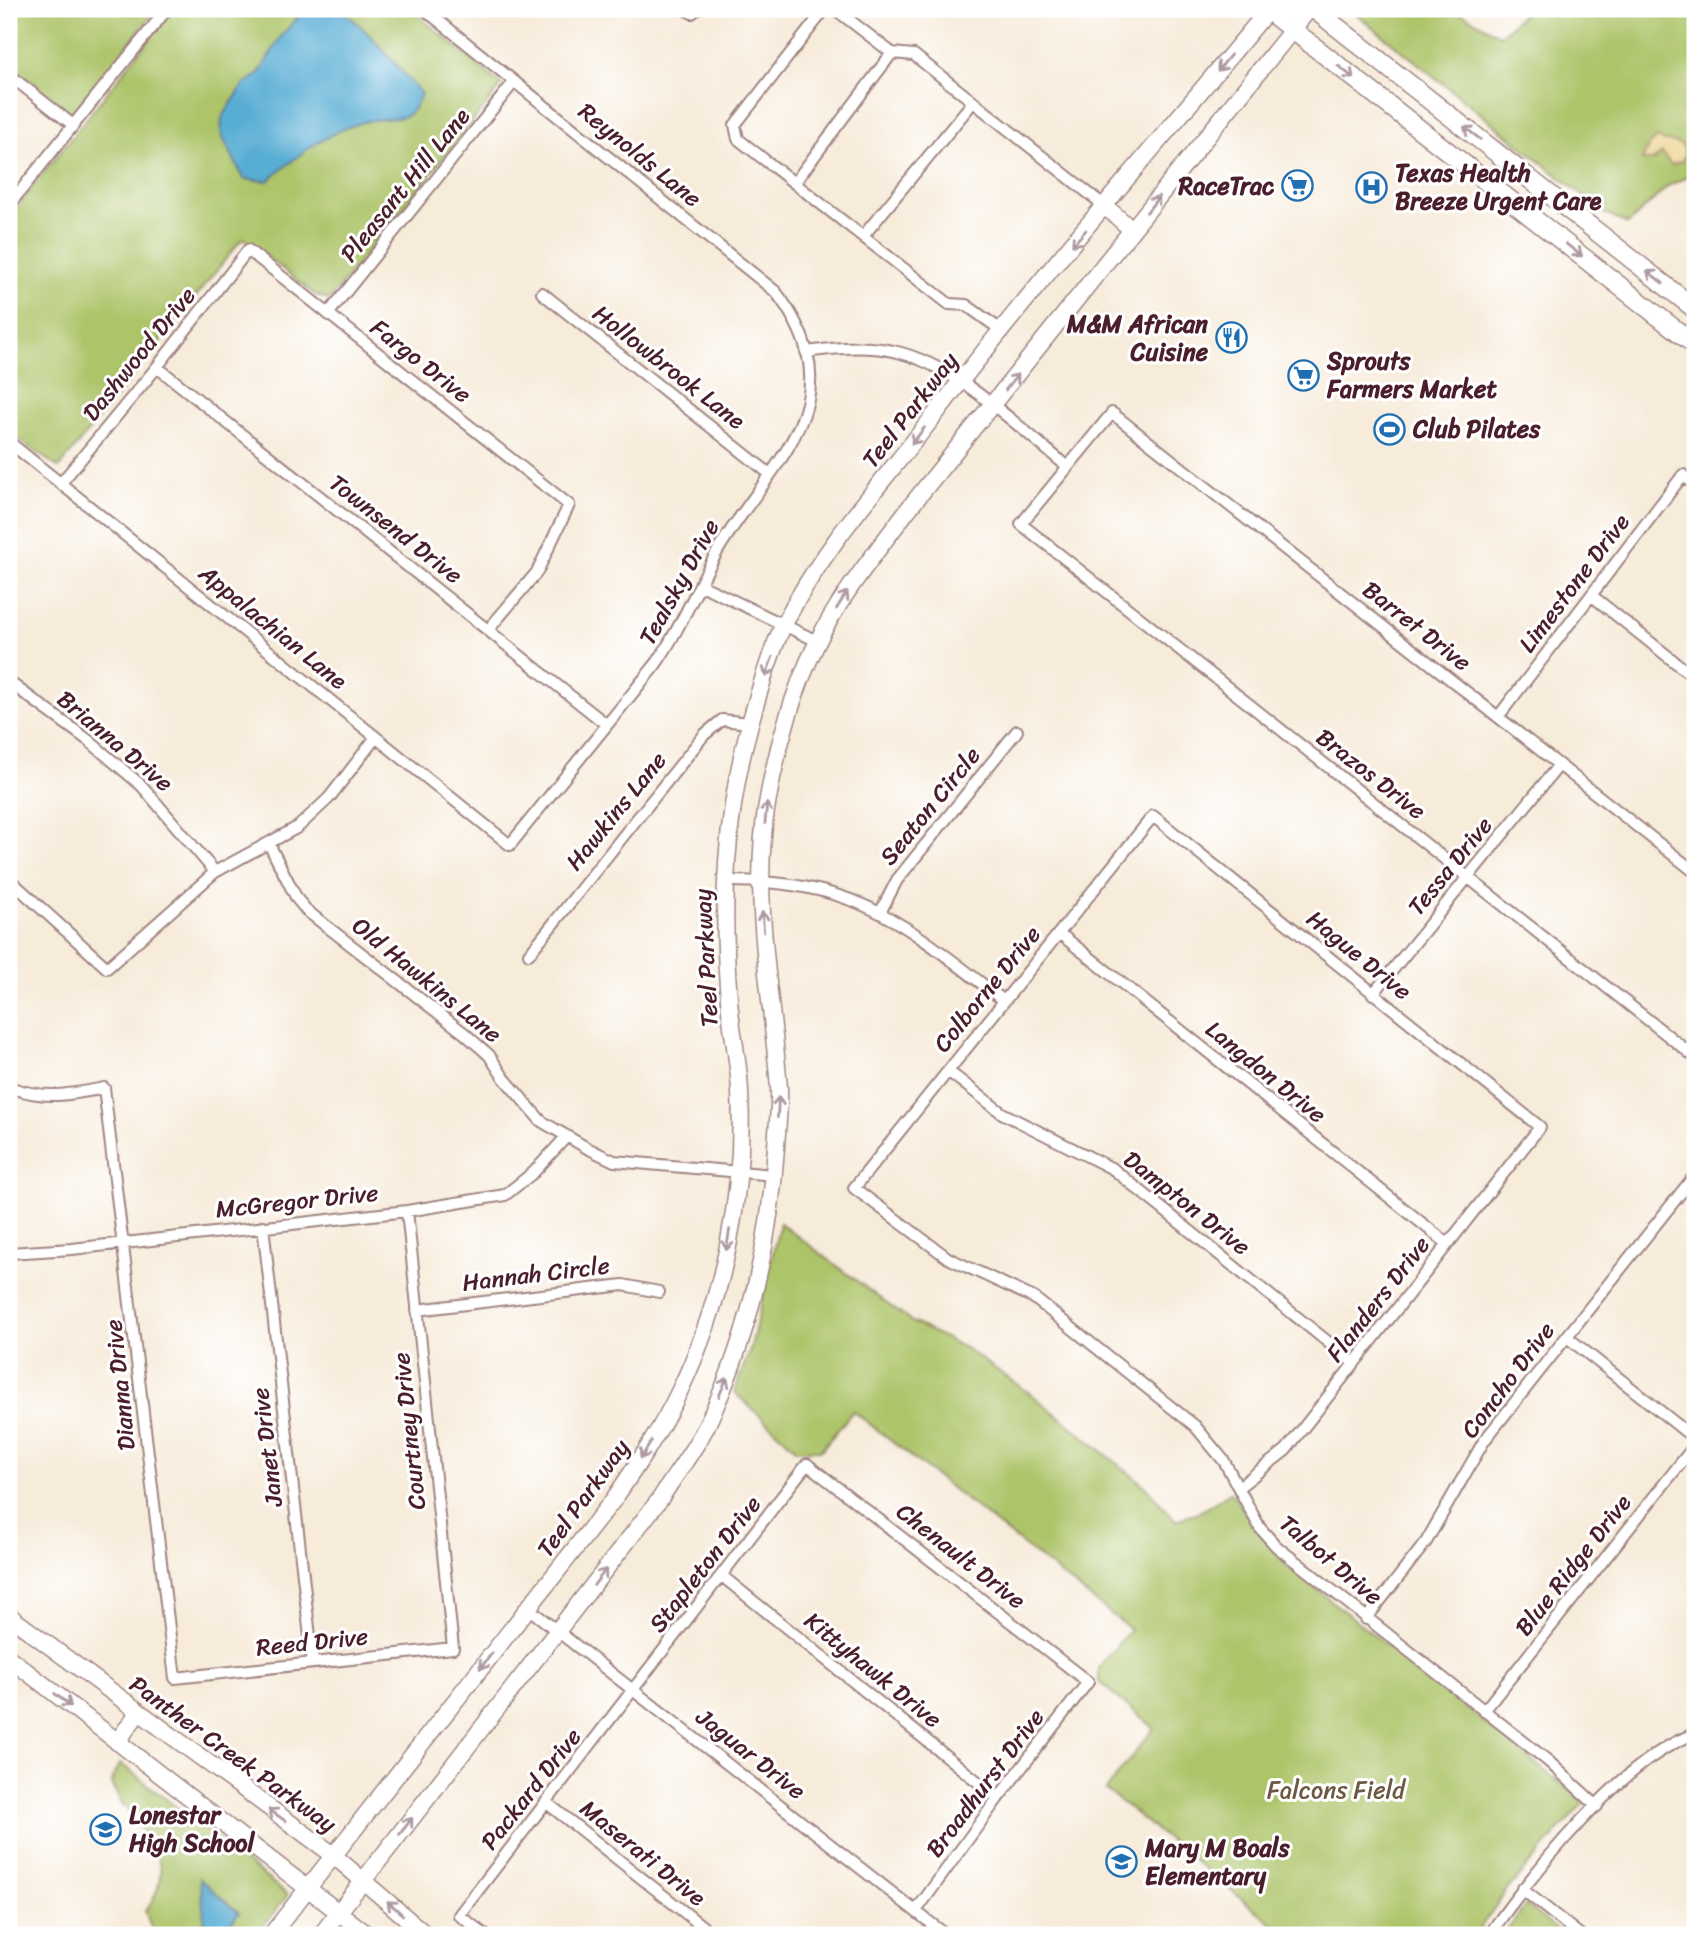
<svg xmlns="http://www.w3.org/2000/svg" width="1704" height="1944" viewBox="0 0 1704 1944" font-family="Sriracha,sans-serif">
<rect width="100%" height="100%" fill="#fff"/>
<filter id="ink" filterUnits="userSpaceOnUse"><feTurbulence type="fractalNoise" baseFrequency=".0143" numOctaves="2"/><feDisplacementMap in="SourceGraphic" scale="14" xChannelSelector="R" yChannelSelector="G"/><feConvolveMatrix kernelMatrix="1 2 1 2 8 2 1 2 1" color-interpolation-filters="sRGB"/></filter>
<filter id="wash" filterUnits="userSpaceOnUse"><feTurbulence type="fractalNoise" baseFrequency=".00686" numOctaves="4" result="noise"/><feDisplacementMap in="SourceGraphic" scale="28" xChannelSelector="R" yChannelSelector="G"/><feGaussianBlur stdDeviation="1.57" result="paint"/><feColorMatrix in="noise" values="0 0 0 0 0 0 0 0 0 0 0 0 0 0 0 0 0 1.4 0 .05"/><feComposite in="paint" operator="in"/></filter>
<g filter="url(#wash)">
<rect width="100%" height="100%" fill="#f7ebd9"/>
<path fill="#adc469" stroke="#7c724a" stroke-width="2" d="M 9,9 L 157,9 L 72,114 L 9,64 Z
M 173,9 L 410,9 L 502,85 L 329,300 L 315,295 L 245,239 L 241,240 L 59,468 L 9,433 L 9,217 Z
M 1350,9 L 1454,9 L 1500,35 L 1529,9 L 1695,9 L 1695,173 L 1668,186 L 1628,224 L 1607,215 Z
M 780,1223 L 910,1321 L 967,1349 L 1035,1397 L 1145,1486 L 1176,1521 L 1205,1509 L 1230,1492 L 1285,1564 L 1584,1802 L 1507,1890 L 1475,1935 L 1287,1935 L 1106,1790 L 1154,1728 L 1099,1682 L 1099,1668 L 1130,1629 L 853,1411 L 821,1450 L 797,1450 L 734,1392 L 751,1347 Z
M 120,1763 L 288,1895 L 256,1935 L 154,1935 L 145,1911 C 188,1857 130,1828 111,1783 Z
M 1526,1905 L 1563,1935 L 1502,1935 Z"/>
<path fill="#eeda9e" stroke="#9c7c64" stroke-width="2" d="M 1656,138 L 1682,145 L 1685,153 L 1682,161 L 1671,165 L 1662,153 L 1653,161 L 1642,160 L 1648,146 Z"/>
<path fill="#58add4" stroke="#516680" stroke-width="2" d="M 305,9 C 315,9 329,7 338,10 C 358,16 404,75 421,94 C 417,103 414,112 405,116 C 394,120 383,118 372,120 C 331,128 298,155 268,181 L 244,179 L 221,134 L 222,118 L 244,84 L 258,75 L 282,35 Z
M 200,1879 L 239,1913 L 220,1935 L 206,1935 Z"/>
</g>
<g filter="url(#ink)">
<g fill="none" stroke-linecap="round" stroke-linejoin="round">
<defs>
<path id="street" d="M 684,9 L 692,13 L 697,9
M 825,9 L 735,125 L 738,139 L 949,304 L 966,305 L 1001,330
M 835,9 L 892,53 L 914,55 L 1106,207
M 9,75 L 73,125
M 795,182 L 892,53
M 9,205 L 167,9
M 864,235 L 973,102
M 542,293 L 770,474
M 328,314 L 514,82
M 806,352 C 835,348 864,345 893,351 C 956,364 1018,427 1068,467
M 157,367 L 607,725
M 9,442 L 510,845 L 656,664 C 682,627 697,586 720,547 C 774,458 858,400 776,292 L 424,9
M 61,483 L 157,367 L 248,250 L 569,505 L 537,572 L 489,629
M 701,585 L 817,641
M 1591,595 L 1695,678
M 9,682 L 88,740 L 142,786 L 215,872
M 1498,717 L 1683,475 L 1695,485
M 269,844 L 297,899 L 307,911 L 464,1033 L 489,1055 L 504,1078 L 541,1121 L 587,1148 L 614,1161 L 774,1175
M 1695,872 L 1112,413 L 1021,524 L 1695,1057
M 9,879 L 107,968 L 215,872 L 298,827 L 329,798 L 376,737
M 724,881 C 858,880 904,923 1004,1001
M 881,911 L 897,880 L 1017,731
M 1059,933 L 1448,1244
M 529,954 L 704,735 L 722,720 L 750,723
M 1373,994 L 1559,765
M 948,1071 L 1002,1113 L 1113,1169 L 1354,1363
M 9,1087 C 45,1100 68,1095 104,1088 L 175,1678 L 453,1648 L 407,1211
M 263,1226 L 313,1663
M 9,1253 L 72,1249 L 407,1211 L 505,1195 L 534,1172 L 567,1136
M 417,1310 L 623,1285 L 659,1292
M 1567,1337 L 1695,1439
M 1239,1487 L 1286,1450 L 1540,1127 L 1153,816 L 854,1188 L 948,1258 L 1034,1298 L 1195,1426 L 1224,1461 L 1260,1528 L 1276,1546 L 1548,1761 L 1597,1806
M 722,1576 L 998,1798
M 528,1608 L 946,1935
M 1366,1619 L 1426,1542 L 1484,1441 L 1695,1175
M 1484,1711 L 1695,1445
M 547,1803 L 713,1935
M 1522,1889 L 1580,1935
M 485,1935 L 459,1915 L 807,1464 L 1088,1682 L 998,1798 L 916,1911
M 1489,1935 C 1533,1873 1623,1758 1695,1734"/>
<path id="secondary" d="M 1106,207 L 1132,230
M 9,1616 L 332,1854 L 426,1935
M 9,1658 L 368,1935
M 117,1742 L 138,1713
M 271,1935 L 614,1499 C 638,1464 662,1428 680,1390 C 724,1298 745,1193 740,1092 C 739,1061 731,1030 729,999 C 721,904 725,813 751,720 C 760,689 770,653 784,624 C 822,548 882,483 933,417 C 1040,277 1157,145 1269,9
M 321,1935 L 660,1499 C 675,1475 693,1452 706,1427 C 748,1340 770,1243 776,1147 C 777,1128 780,1108 779,1089 C 772,994 751,899 767,804 C 776,751 793,691 817,643 C 840,596 875,554 906,512 L 1309,9"/>
<path id="primary" d="M 1266,9 L 1695,345
M 1314,9 L 1695,309"/>
</defs>
<use href="#street" stroke="#a08582" stroke-width="14"/>
<use href="#secondary" stroke="#a08582" stroke-width="19"/>
<use href="#primary" stroke="#a08582" stroke-width="21"/>
<use href="#street" stroke="#fff" stroke-width="10"/>
<use href="#secondary" stroke="#fff" stroke-width="16"/>
<use href="#primary" stroke="#fff" stroke-width="18"/>
</g>
<defs><path id="oneway-shaft" d="M-6 0H5M1.5-3L5.5 0L1.5 3" fill="none" stroke-width="1.6" stroke-linecap="round" stroke-linejoin="round" transform="scale(1.75)"/></defs>
<g stroke="#ae9aa0">
<use href="#oneway-shaft" transform="translate(1224 63) rotate(129)"/>
<use href="#oneway-shaft" transform="translate(1346 72) rotate(39)"/>
<use href="#oneway-shaft" transform="translate(1472 133) rotate(-142)"/>
<use href="#oneway-shaft" transform="translate(1153 204) rotate(-52)"/>
<use href="#oneway-shaft" transform="translate(1079 238) rotate(131)"/>
<use href="#oneway-shaft" transform="translate(1574 250) rotate(38)"/>
<use href="#oneway-shaft" transform="translate(1655 277) rotate(-142)"/>
<use href="#oneway-shaft" transform="translate(1012 382) rotate(-51)"/>
<use href="#oneway-shaft" transform="translate(918 436) rotate(128)"/>
<use href="#oneway-shaft" transform="translate(842 600) rotate(-58)"/>
<use href="#oneway-shaft" transform="translate(769 667) rotate(110)"/>
<use href="#oneway-shaft" transform="translate(766 813) rotate(-84)"/>
<use href="#oneway-shaft" transform="translate(763 922) rotate(-94)"/>
<use href="#oneway-shaft" transform="translate(778 1107) rotate(-87)"/>
<use href="#oneway-shaft" transform="translate(728 1240) rotate(99)"/>
<use href="#oneway-shaft" transform="translate(723 1387) rotate(-66)"/>
<use href="#oneway-shaft" transform="translate(646 1450) rotate(122)"/>
<use href="#oneway-shaft" transform="translate(600 1577) rotate(-53)"/>
<use href="#oneway-shaft" transform="translate(486 1661) rotate(128)"/>
<use href="#oneway-shaft" transform="translate(63 1700) rotate(38)"/>
<use href="#oneway-shaft" transform="translate(277 1815) rotate(-145)"/>
<use href="#oneway-shaft" transform="translate(406 1826) rotate(-52)"/>
<use href="#oneway-shaft" transform="translate(395 1908) rotate(-138)"/>
</g>
</g>
<defs>
<symbol id="supermarket-ring" viewBox="-11 -11 22 22"><circle r="9.5" fill="#fff" stroke="#1f6fb2" stroke-width="1.5"/><path d="M-6-5.5h2.5l.6 2H6L4.5 2H-2.5L-4.4-4H-6ZM-1.5 3.2a1.3 1.3 0 1 0 .1 0ZM3 3.2a1.3 1.3 0 1 0 .1 0Z" fill="#1f6fb2"/></symbol>
<symbol id="hospital-ring" viewBox="-11 -11 22 22"><circle r="9.5" fill="#fff" stroke="#1f6fb2" stroke-width="1.5"/><path d="M-5-5h3v3.5h4V-5h3V5h-3V1.5h-4V5h-3Z" fill="#1f6fb2"/></symbol>
<symbol id="restaurant-ring" viewBox="-11 -11 22 22"><circle r="9.5" fill="#fff" stroke="#1f6fb2" stroke-width="1.5"/><path d="M-5-6h1v4h1v-4h1v4h1v-4h1v5L-1.5 .5V6h-2V.5L-5-1ZM5-6V6H3V1.5H1.5Q1.5-4 5-6Z" fill="#1f6fb2"/></symbol>
<symbol id="stadium-ring" viewBox="-11 -11 22 22"><circle r="9.5" fill="#fff" stroke="#1f6fb2" stroke-width="1.5"/><path d="M0-5a6.5 5 0 1 0 0 10a6.5 5 0 1 0 0-10ZM-3.5-1.8h7v3.6h-7Z" fill="#1f6fb2"/></symbol>
<symbol id="school-ring" viewBox="-11 -11 22 22"><circle r="9.5" fill="#fff" stroke="#1f6fb2" stroke-width="1.5"/><path d="M0-5L7-2L0 1L-7-2ZM-4 1L0 2.5L4 1V4Q0 6-4 4Z" fill="#1f6fb2"/></symbol>
</defs>
<g fill-rule="evenodd">
<use href="#supermarket-ring" x="1280" y="168" width="35" height="35"/>
<use href="#hospital-ring" x="1354" y="170" width="35" height="35"/>
<use href="#restaurant-ring" x="1214" y="320" width="35" height="35"/>
<use href="#supermarket-ring" x="1286" y="358" width="35" height="35"/>
<use href="#stadium-ring" x="1372" y="412" width="35" height="35"/>
<use href="#school-ring" x="88" y="1812" width="35" height="35"/>
<use href="#school-ring" x="1104" y="1844" width="35" height="35"/>
</g>
<g text-anchor="middle" stroke-width="6" stroke-linejoin="round" paint-order="stroke">
<g font-size="24" fill="#4a1f2b" stroke="#fff">
<text transform="translate(640 155) rotate(39)" y="8">Reynolds Lane</text>
<text transform="translate(405 185) rotate(-51)" y="8">Pleasant Hill Lane</text>
<text transform="translate(139 354) rotate(-51)" y="8">Dashwood Drive</text>
<text transform="translate(421 361) rotate(38)" y="8">Fargo Drive</text>
<text transform="translate(669 367) rotate(38)" y="8">Hollowbrook Lane</text>
<text transform="translate(910 410) rotate(-52)" y="8">Teel Parkway</text>
<text transform="translate(396 529) rotate(38)" y="8">Townsend Drive</text>
<text transform="translate(679 582) rotate(-61)" y="8">Tealsky Drive</text>
<text transform="translate(1574 583) rotate(-53)" y="8">Limestone Drive</text>
<text transform="translate(1417 626) rotate(38)" y="8">Barret Drive</text>
<text transform="translate(273 627) rotate(39)" y="8">Appalachian Lane</text>
<text transform="translate(115 741) rotate(40)" y="8">Brianna Drive</text>
<text transform="translate(1371 774) rotate(38)" y="8">Brazos Drive</text>
<text transform="translate(930 806) rotate(-51)" y="8">Seaton Circle</text>
<text transform="translate(616 811) rotate(-51)" y="8">Hawkins Lane</text>
<text transform="translate(1450 866) rotate(-51)" y="8">Tessa Drive</text>
<text transform="translate(1359 955) rotate(39)" y="8">Hague Drive</text>
<text transform="translate(706 958) rotate(-93)" y="8">Teel Parkway</text>
<text transform="translate(427 980) rotate(39)" y="8">Old Hawkins Lane</text>
<text transform="translate(987 989) rotate(-51)" y="8">Colborne Drive</text>
<text transform="translate(1266 1072) rotate(39)" y="8">Langdon Drive</text>
<text transform="translate(297 1201) rotate(-6)" y="8">McGregor Drive</text>
<text transform="translate(1187 1203) rotate(38)" y="8">Dampton Drive</text>
<text transform="translate(536 1274) rotate(-7)" y="8">Hannah Circle</text>
<text transform="translate(1378 1299) rotate(-52)" y="8">Flanders Drive</text>
<text transform="translate(1508 1380) rotate(-53)" y="8">Concho Drive</text>
<text transform="translate(120 1385) rotate(-96)" y="8">Dianna Drive</text>
<text transform="translate(409 1431) rotate(-96)" y="8">Courtney Drive</text>
<text transform="translate(267 1447) rotate(-97)" y="8">Janet Drive</text>
<text transform="translate(583 1498) rotate(-54)" y="8">Teel Parkway</text>
<text transform="translate(961 1556) rotate(38)" y="8">Chenault Drive</text>
<text transform="translate(1331 1560) rotate(40)" y="8">Talbot Drive</text>
<text transform="translate(705 1564) rotate(-52)" y="8">Stapleton Drive</text>
<text transform="translate(1573 1565) rotate(-52)" y="8">Blue Ridge Drive</text>
<text transform="translate(312 1642) rotate(-6)" y="8">Reed Drive</text>
<text transform="translate(873 1670) rotate(39)" y="8">Kittyhawk Drive</text>
<text transform="translate(233 1754) rotate(36)" y="8">Panther Creek Parkway</text>
<text transform="translate(751 1754) rotate(38)" y="8">Jaguar Drive</text>
<text transform="translate(985 1783) rotate(-53)" y="8">Broadhurst Drive</text>
<text transform="translate(531 1789) rotate(-52)" y="8">Packard Drive</text>
<text transform="translate(643 1853) rotate(39)" y="8">Maserati Drive</text>
</g>
<g font-size="24" font-weight="bold" fill="#4a1f2b" stroke="#fff" text-anchor="start">
<text x="1395" y="181">Texas Health<tspan x="1395" dy="28">Breeze Urgent Care</tspan></text>
<text x="1274" y="194" text-anchor="end">RaceTrac</text>
<text x="1208" y="332" text-anchor="end">M&amp;M African<tspan x="1208" dy="28">Cuisine</tspan></text>
<text x="1327" y="369">Sprouts<tspan x="1327" dy="28">Farmers Market</tspan></text>
<text x="1413" y="437">Club Pilates</text>
<text x="129" y="1823">Lonestar<tspan x="129" dy="28">High School</tspan></text>
<text x="1145" y="1856">Mary M Boals<tspan x="1145" dy="28">Elementary</tspan></text>
</g>
<g font-size="24" fill="#6d5941" stroke="#fff">
<text x="1336" y="1798">Falcons Field</text>
</g>
</g>
<rect width="1704" height="1944" fill="none" stroke="#fff" stroke-width="35"/>
</svg>
